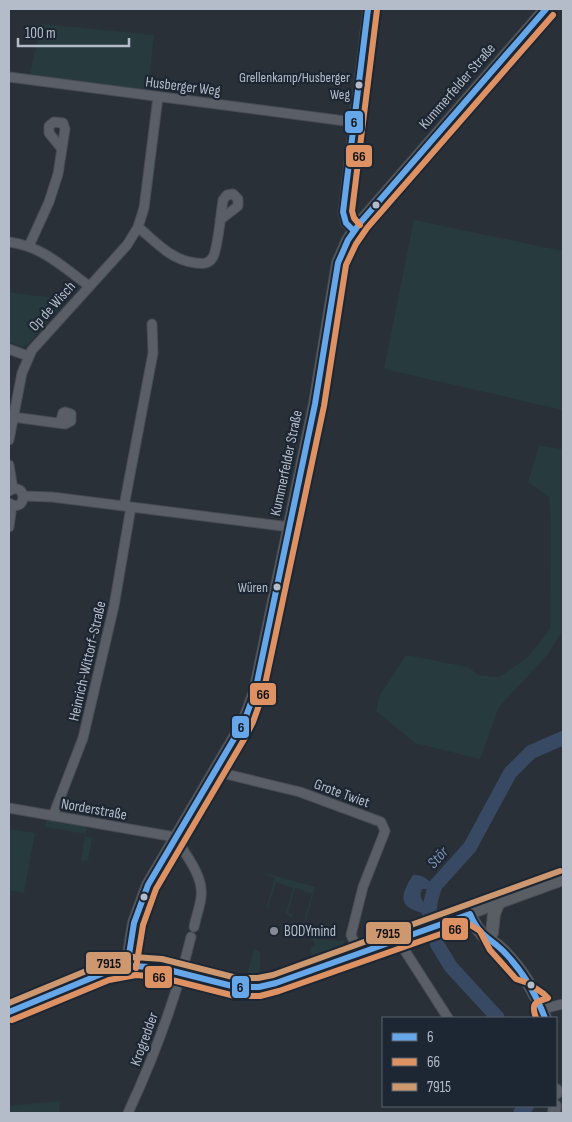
<svg xmlns="http://www.w3.org/2000/svg" width="572" height="1122" viewBox="0 0 572 1122" font-family="'Sofia Sans Condensed',sans-serif">
<rect width="100%" height="100%" fill="#2a3038"/>
<path fill="#273a3e" d="M 41,24 L 154,35 L 148,91 L 30,74 Z
M 414,220 L 563,251 L 563,410 L 384,369 Z
M 9,292 L 67,300 L 30,342 L 23,347 L 9,342 Z
M 539,446 L 563,449 L 563,630 L 548,654 L 499,707 L 480,759 L 415,743 L 376,711 L 380,695 L 406,655 L 468,667 L 478,675 L 499,677 L 528,657 L 550,629 L 551,523 L 549,497 L 528,482 Z
M 47,820 L 87,827 L 86,834 L 45,827 Z
M 9,829 L 35,833 L 24,893 L 9,890 Z
M 85,836 L 92,838 L 88,861 L 81,860 Z
M 258,871 L 315,887 L 304,927 L 302,929 L 298,924 L 303,925 L 312,894 L 295,888 L 288,913 L 293,915 L 292,918 L 286,913 L 293,888 L 276,882 L 268,908 L 266,908 L 275,878 Z
M 310,933 L 316,939 L 340,941 L 345,940 L 342,948 L 313,960 L 310,948 L 315,946 Z
M 254,949 L 260,952 L 260,969 L 256,978 L 246,979 Z
M 60,1101 L 59,1113 L 9,1113 L 9,1106 Z"/>
<path fill="#384963" d="M 413,875 C 423,874 428,880 435,886 L 434,889 L 422,889 C 418,898 423,902 430,907 L 429,915 C 400,908 397,900 413,875 Z"/>
<g fill="none" stroke-linecap="round" stroke-linejoin="round">
<path stroke="#384963" stroke-width="14" d="M 498,1018 L 451,967 L 437,944 L 429,915 L 431,900 L 435,886 L 470,847 L 510,773 L 531,752 L 563,738
M 520,1113 L 527,1106"/>
<defs>
<path id="street" d="M 9,77 L 353,122
M 138,227 C 156,242 172,261 196,263 C 203,264 209,264 213,257 C 218,248 221,212 223,200 L 227,195 L 233,194 L 238,199 L 238,206 L 220,220
M 354,231 L 346,223 L 343,212 L 368,9
M 9,242 C 42,246 63,267 89,286
M 29,246 L 49,202 L 58,174 L 65,129 L 63,123 L 54,122 L 49,126 L 49,133 L 62,149
M 9,349 L 28,356
M 13,417 L 65,424 L 71,421 L 71,414 L 65,412 L 63,413 L 60,423
M 9,440 L 22,373 L 32,350 L 127,245 L 138,227 L 144,208 L 158,97
M 9,465 L 13,489
M 9,491 C 28,480 27,515 9,503
M 23,496 L 52,497 L 290,527
M 124,506 L 153,353 L 152,324
M 9,527 L 12,505
M 216,769 L 222,773 L 300,792 L 381,822 L 385,831 L 363,887 L 351,935 L 359,953
M 9,808 L 175,837 C 185,854 204,876 201,897 C 200,907 196,917 194,927
M 53,816 L 83,738 L 114,606 L 131,507
M 398,940 L 448,1018
M 542,1009 L 563,1004
M 128,1113 C 154,1057 176,998 191,937"/>
<path id="secondary" d="M 470,914 C 474,924 479,933 488,940 C 491,942 495,943 498,946 C 519,965 536,992 545,1018
M 492,933 L 494,914 L 498,904
M 127,967 L 134,923 L 148,885 L 238,732 L 245,719 L 255,692 L 315,404 L 338,263 L 348,240 L 360,223 L 546,9
M 9,1012 L 106,972 L 135,966 L 161,968 L 236,987 L 259,987 L 276,983 L 563,879
M 556,1090 L 556,1093
M 554,1113 L 555,1106"/>
</defs>
<use href="#street" stroke="#484c53" stroke-width="11"/>
<use href="#secondary" stroke="#484c53" stroke-width="14"/>
<use href="#street" stroke="#5a5e66" stroke-width="9"/>
<use href="#secondary" stroke="#595d64" stroke-width="12"/>
<defs>
<path id="bus-1" d="M 354,231 L 346,223 L 343,212 L 368,9
M 470,914 C 480,938 490,937 506,954 C 524,973 536,994 545,1018
M 127,967 L 134,923 L 148,885 L 238,732 L 245,719 L 255,692 L 315,404 L 338,263 L 348,240 L 360,223 L 546,9
M 9,1012 L 106,972 L 135,966 L 161,968 L 236,987 L 259,987 L 276,983 L 470,914"/>
<path id="bus-2" d="M 360,225 L 354,218 L 352,211 L 377,10
M 136,968 L 143,925 L 156,889 L 246,736 L 253,722 L 263,694 L 324,406 L 346,265 L 356,244 L 367,228 L 553,15
M 12,1020 L 109,980 L 136,975 L 160,977 L 235,996 L 260,996 L 279,991 L 469,924 L 480,931 L 490,950 L 516,979 L 528,983 L 544,994 L 548,998 C 534,1002 531,1004 536,1018"/>
<path id="bus-3" d="M 9,1003 L 103,964 L 134,957 L 162,959 L 237,978 L 258,978 L 273,975 L 560,871"/>
</defs>
<use href="#bus-1" stroke="#1d2633" stroke-width="10"/>
<use href="#bus-2" stroke="#1d2633" stroke-width="10"/>
<use href="#bus-3" stroke="#1d2633" stroke-width="10"/>
<use href="#bus-1" stroke="#66a7ea" stroke-width="6"/>
<use href="#bus-2" stroke="#de9263" stroke-width="6"/>
<use href="#bus-3" stroke="#cd976f" stroke-width="6"/>
</g>
<g fill="#b4bcc9" stroke="#1d2633" stroke-width="2">
<circle cx="359" cy="85" r="4.5"/>
<circle cx="376" cy="205" r="4.5"/>
<circle cx="277" cy="587" r="4.5"/>
<circle cx="144" cy="897" r="4.5"/>
<circle cx="531" cy="985" r="4.5"/>
</g>
<circle fill="#848b96" stroke="#1d2633" stroke-width="2" cx="274" cy="931" r="5"/>
<g text-anchor="middle" stroke-width="4.5" stroke-linejoin="round" paint-order="stroke">
<g font-size="14" fill="#b4bcc9" stroke="#1d2633" text-anchor="end">
<text x="350" y="82">Grellenkamp/Husberger<tspan x="350" dy="17">Weg</tspan></text>
<text x="268" y="592">Würen</text>
</g>
<g font-size="15" fill="#b4bcc9" stroke="#1d2633">
<text transform="translate(183 86) rotate(7)" y="5">Husberger Weg</text>
<text transform="translate(457 86) rotate(-49)" y="5">Kummerfelder Straße</text>
<text transform="translate(52 306) rotate(-48)" y="5">Op de Wisch</text>
<text transform="translate(286 463) rotate(-78)" y="5">Kummerfelder Straße</text>
<text transform="translate(87 661) rotate(-77)" y="5">Heinrich-Wittorf-Straße</text>
<text transform="translate(342 793) rotate(20)" y="5">Grote Twiet</text>
<text transform="translate(94 809) rotate(10)" y="5">Norderstraße</text>
<text transform="translate(144 1039) rotate(-70)" y="5">Krogredder</text>
</g>
<g font-size="15" fill="#b4bcc9" stroke="#1d2633" text-anchor="start">
<text x="284" y="936">BODYmind</text>
</g>
<g font-size="16" font-style="italic" fill="#7c92b1" stroke="#1d2633">
<text transform="translate(437 857) rotate(-48)" y="6">Stör</text>
</g>
</g>
<g stroke="#1d2633" stroke-width="2">
<rect x="344" y="110" width="20" height="24" rx="5" fill="#66a7ea"/>
<rect x="345" y="144" width="28" height="24" rx="5" fill="#de9263"/>
<rect x="249" y="682" width="28" height="24" rx="5" fill="#de9263"/>
<rect x="231" y="715" width="19" height="24" rx="5" fill="#66a7ea"/>
<rect x="441" y="917" width="28" height="24" rx="5" fill="#de9263"/>
<rect x="365" y="921" width="47" height="24" rx="5" fill="#cd976f"/>
<rect x="85" y="951" width="47" height="24" rx="5" fill="#cd976f"/>
<rect x="144" y="965" width="29" height="24" rx="5" fill="#de9263"/>
<rect x="231" y="975" width="19" height="24" rx="5" fill="#66a7ea"/>
</g>
<g font-size="14" text-anchor="middle" font-weight="bold" fill="#111">
<text x="354" y="127">6</text>
<text x="359" y="161">66</text>
<text x="263" y="699">66</text>
<text x="241" y="732">6</text>
<text x="455" y="934">66</text>
<text x="388" y="938">7915</text>
<text x="109" y="968">7915</text>
<text x="159" y="982">66</text>
<text x="240" y="992">6</text>
</g>
<rect width="572" height="1122" fill="none" stroke="#b4bcc9" stroke-width="20"/>
<rect x="382" y="1017" width="175" height="90" fill="#1d2633" stroke="#59626f"/>
<rect x="392" y="1033" width="25" height="8" fill="#66a7ea" stroke="#59626f"/>
<text x="427" y="1042" font-size="15" fill="#b4bcc9">6</text>
<rect x="392" y="1058" width="25" height="8" fill="#de9263" stroke="#59626f"/>
<text x="427" y="1067" font-size="15" fill="#b4bcc9">66</text>
<rect x="392" y="1083" width="25" height="8" fill="#cd976f" stroke="#59626f"/>
<text x="427" y="1092" font-size="15" fill="#b4bcc9">7915</text>
<path d="M18 38v8h111v-8" fill="none" stroke="#b4bcc9" stroke-width="2.5"/>
<text x="25" y="38" font-size="15" fill="#b4bcc9" stroke="#1d2633" stroke-width="4" paint-order="stroke">100 m</text>
</svg>
